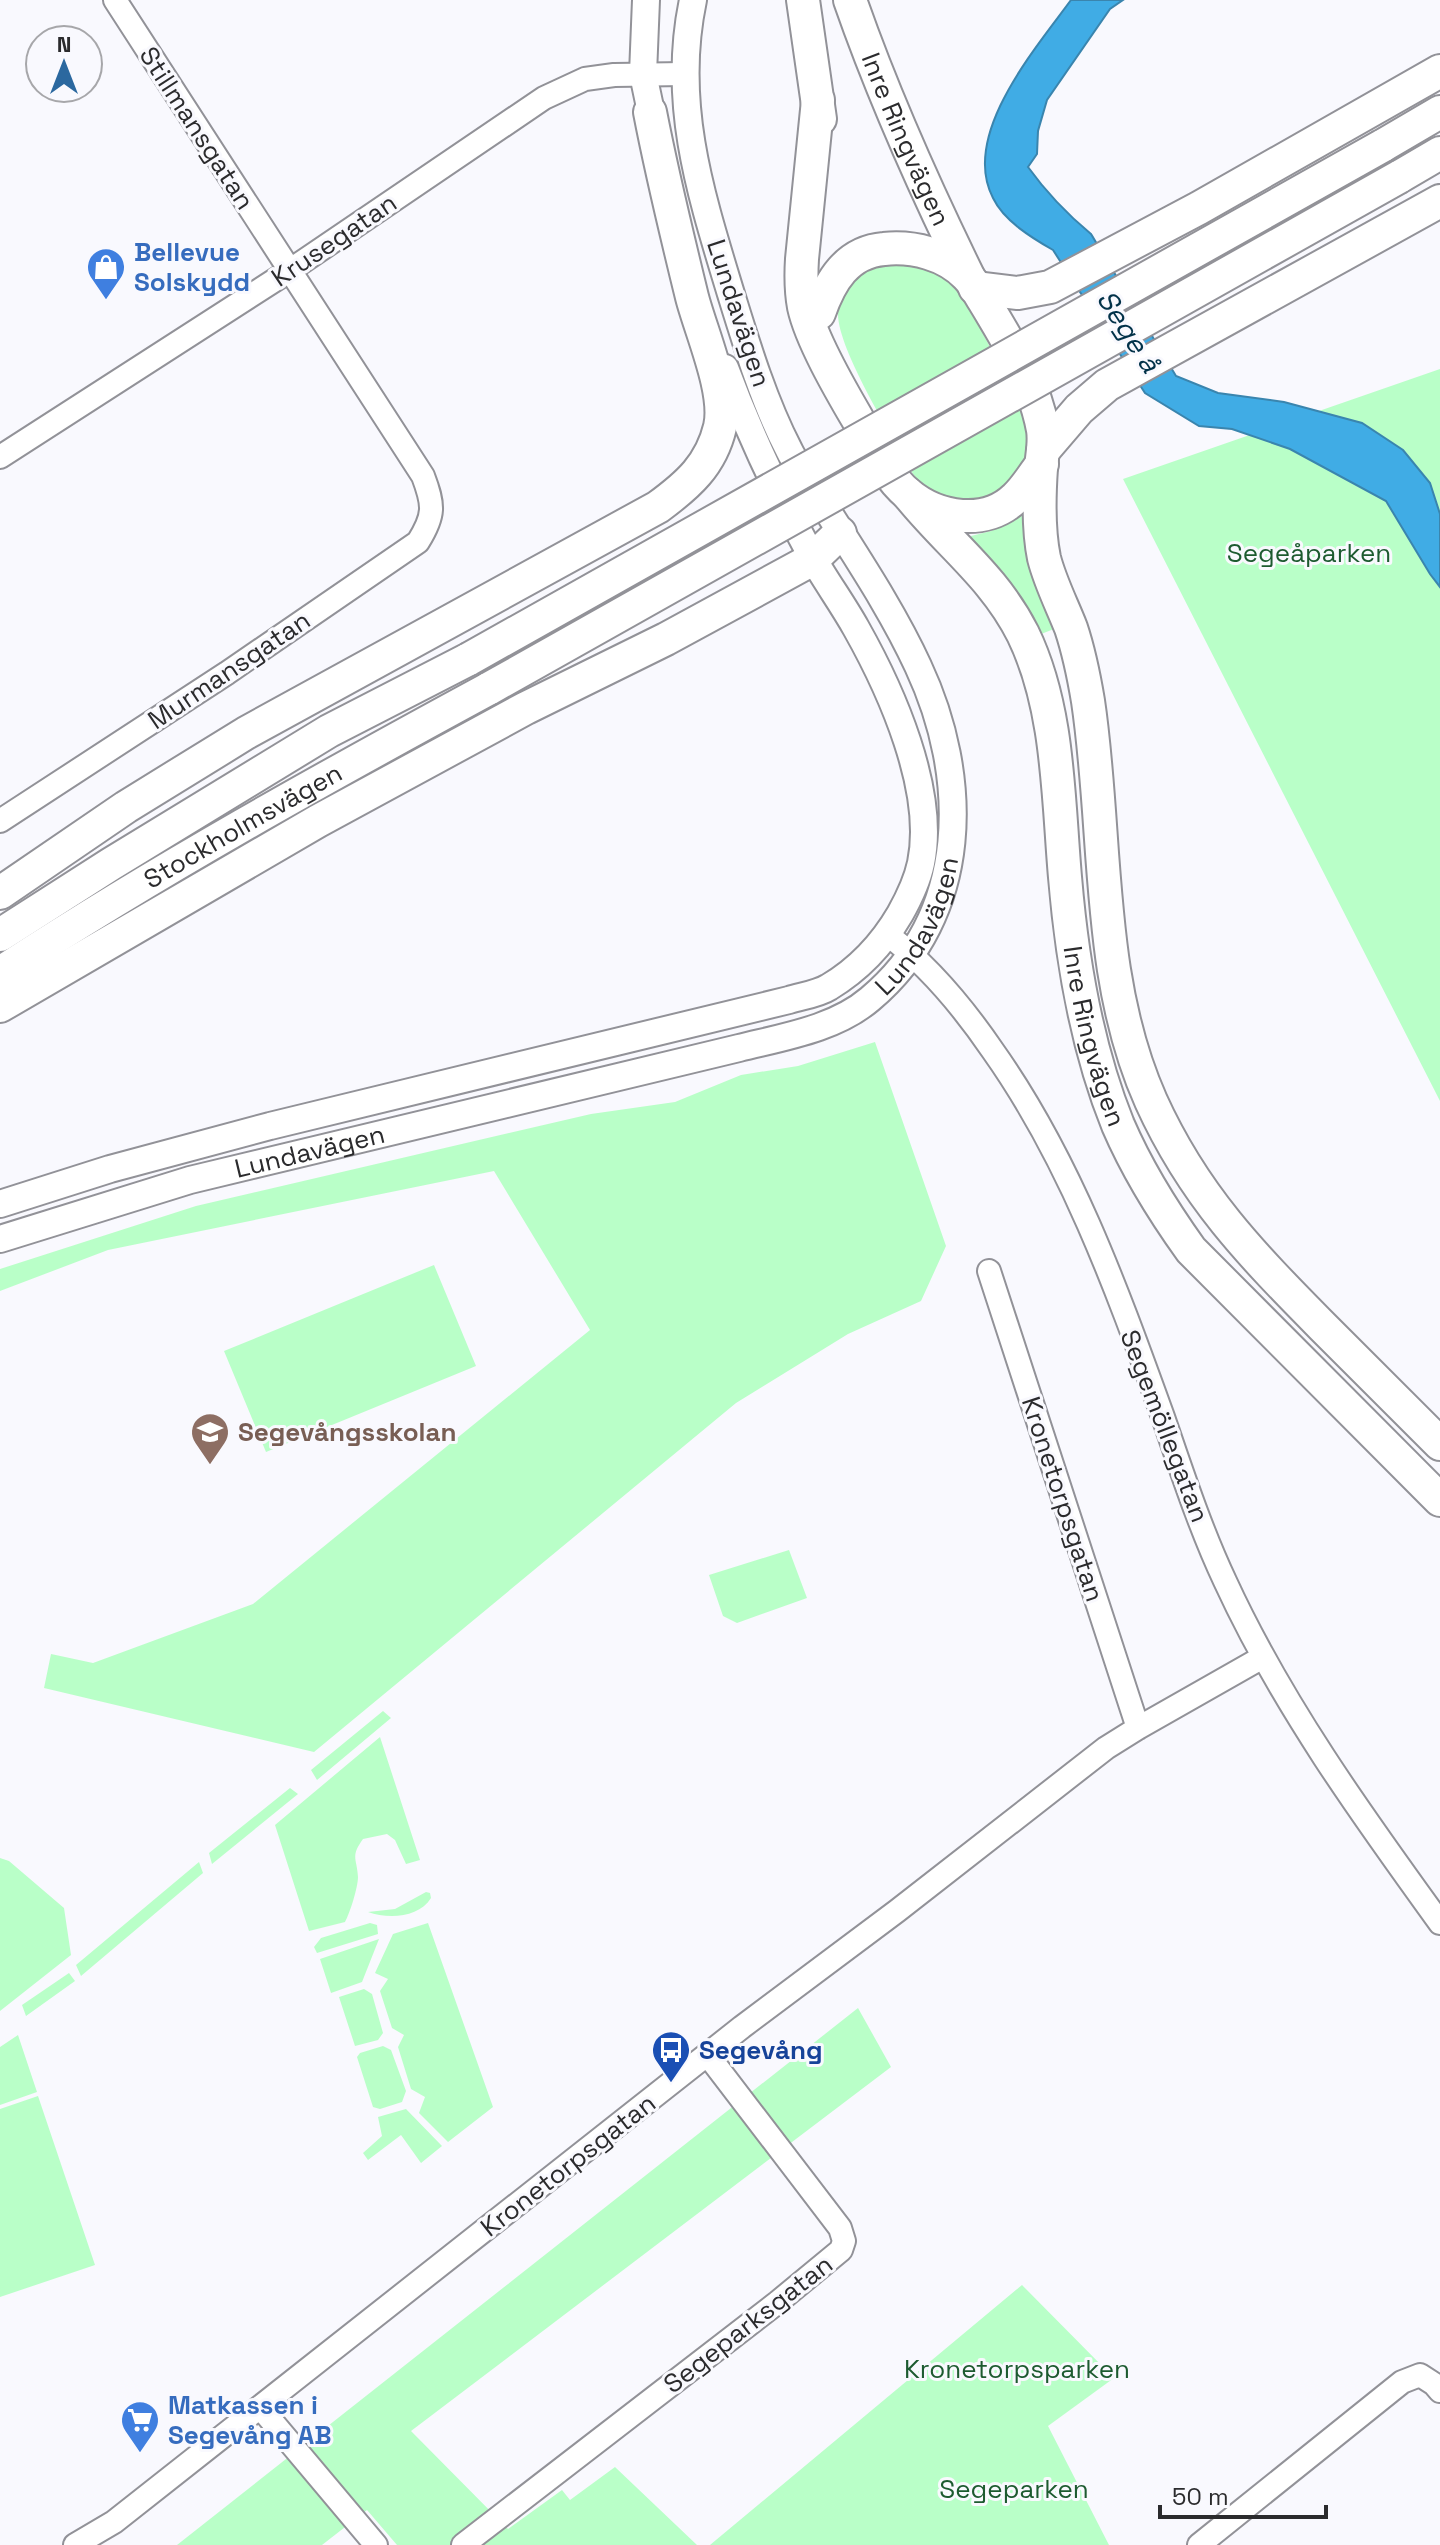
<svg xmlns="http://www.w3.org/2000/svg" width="1440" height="2545" viewBox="0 0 1440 2545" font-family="'Space Grotesk',sans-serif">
<rect width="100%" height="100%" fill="#f9f9fe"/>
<path fill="#b9ffc8" d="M 893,261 C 911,265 930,267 944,278 C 967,296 978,324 991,349 C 1003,372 1019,395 1026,420 C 1035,459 1014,497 974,500 C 948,503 934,496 915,477 C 896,443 837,349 838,313 C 840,283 868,267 893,261 Z
M 1440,369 L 1440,1101 L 1123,479 Z
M 1022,514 L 1033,580 L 1054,629 L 1036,636 L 970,540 L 971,536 L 991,531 Z
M 875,1042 L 946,1246 L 921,1301 L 848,1334 L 736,1403 L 314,1752 L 44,1688 L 51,1654 L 93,1663 L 253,1604 L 590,1330 L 494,1171 L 108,1250 L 0,1291 L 0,1269 L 196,1206 L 591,1114 L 675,1102 L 741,1075 L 798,1066 Z
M 434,1265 L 476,1366 L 266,1452 L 224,1351 Z
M 789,1550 L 807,1598 L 737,1623 L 723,1616 L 709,1575 Z
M 383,1711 L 391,1718 L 317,1780 L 311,1770 Z
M 380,1737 L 420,1860 L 406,1864 L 395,1840 L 387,1834 L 363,1839 C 350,1857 357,1858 358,1877 C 358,1887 350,1913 345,1922 L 309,1931 L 275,1825 Z
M 290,1788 L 298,1794 L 212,1864 L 209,1853 Z
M 0,1858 L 9,1861 L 64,1908 L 71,1955 L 0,2011 Z
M 199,1862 L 203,1873 L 81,1976 L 76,1965 Z
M 426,1892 L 430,1893 L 431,1898 C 419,1918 388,1919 368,1912 L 395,1909 Z
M 370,1923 L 377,1925 L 378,1934 L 317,1953 L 314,1947 L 321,1938 Z
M 428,1923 L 493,2107 L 448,2142 L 419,2113 L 425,2097 L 411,2089 L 398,2047 L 404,2035 L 392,2028 L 380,1991 L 388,1979 L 375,1973 L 393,1934 Z
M 379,1939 L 362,1982 L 331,1993 L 320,1959 Z
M 69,1973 L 75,1981 L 26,2016 L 22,2005 Z
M 364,1989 L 372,1994 L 383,2033 L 378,2040 L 355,2046 L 339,1997 Z
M 858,2008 L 891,2067 L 411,2431 L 508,2529 L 562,2490 L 570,2500 L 615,2467 L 697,2545 L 397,2545 L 367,2510 L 322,2545 L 177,2545 Z
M 18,2035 L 37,2092 L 0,2105 L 0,2047 Z
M 383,2046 L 391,2050 L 406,2091 L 402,2102 L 380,2109 L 373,2107 L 357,2057 L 360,2053 Z
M 38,2096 L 95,2265 L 0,2297 L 0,2109 Z
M 406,2109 L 442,2146 L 421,2163 L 401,2135 L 368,2160 L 363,2153 L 382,2136 L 378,2117 Z
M 1022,2285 L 1114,2378 L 1048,2426 L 1109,2545 L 710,2545 Z"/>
<path fill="#40ace5" stroke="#3a85ae" stroke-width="2" d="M 1071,0 L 1123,0 L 1110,9 L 1047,100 L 1038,131 L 1037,154 L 1028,167 C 1046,192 1067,214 1091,234 L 1176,376 L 1218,393 L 1284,402 L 1362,423 L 1403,450 L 1430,483 L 1440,514 L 1440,587 L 1430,574 L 1386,501 L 1290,449 L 1232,429 L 1199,426 L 1145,393 L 1053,250 C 1032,238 1004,221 993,198 C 960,135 1036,48 1071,0 Z"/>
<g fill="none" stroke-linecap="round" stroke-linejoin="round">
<defs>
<path id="minor" d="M 0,457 L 289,271 L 544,98 L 585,79 L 614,75 L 685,74
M 0,821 L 227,673 L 418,542 C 435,515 434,505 423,476 L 115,0
M 888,935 C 930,967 963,1007 993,1051 C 1071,1161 1117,1290 1163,1417 C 1182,1472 1200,1528 1225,1581 C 1281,1703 1361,1814 1440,1923
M 989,1271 L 1138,1728
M 260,2407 L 376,2545
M 75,2545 L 114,2522 L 742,2027 L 897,1911 L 1106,1748 L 1138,1728 L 1263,1657
M 463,2545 L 778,2302 L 841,2250 L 844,2241 L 840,2228 L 707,2054
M 1199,2545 L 1402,2382 L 1420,2375 L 1434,2384 L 1440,2391"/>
<g id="major">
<path d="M 646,0 L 643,74 L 655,131"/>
<path d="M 0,1204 L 110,1169 L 270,1126 L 789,1000 C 802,996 818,994 829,987 C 859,969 883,943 900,914 C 909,898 917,882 921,863 C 936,790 891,690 856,628 C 842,603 825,580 811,555 C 778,494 749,433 725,368"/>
<path id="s1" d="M 0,1239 L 190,1180 L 739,1048 C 783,1037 835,1029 870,999 C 971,914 970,777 918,666 C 889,603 848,545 812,486 C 805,474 795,463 789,450 C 764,402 747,346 731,294 C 701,195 671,104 693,0"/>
</g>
<g id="highway">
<path d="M 803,0 L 820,119"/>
<path id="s2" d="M 850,0 C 883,95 924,186 968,276"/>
<path d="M 818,100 L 802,259 C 801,275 801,291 804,307 C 811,339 840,389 857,418 C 871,443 886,476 908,494 C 938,519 986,526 1015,498 C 1026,488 1033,475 1042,464"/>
<path d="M 1382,146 L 1440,112"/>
<path d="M 1399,177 L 1440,153"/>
<path d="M 975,288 L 1018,293 L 1050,287 L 1199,208 L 1440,71"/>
<path d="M 819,313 C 830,281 847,252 884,249 C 913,246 946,254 967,276 C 974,283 979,293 984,301 C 1008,341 1035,384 1043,430 C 1045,443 1042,455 1041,468 C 1039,497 1038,529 1044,558 C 1050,582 1062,605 1071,628 C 1079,652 1084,677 1088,701 C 1108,834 1095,976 1151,1101 C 1194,1196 1251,1254 1323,1327 C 1362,1366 1401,1405 1440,1444"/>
<path d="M 1043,451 L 1079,409 L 1107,385 L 1440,201"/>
<path id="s3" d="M 908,494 C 947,543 994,576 1023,634 C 1059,708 1058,797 1065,877 C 1072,961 1086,1046 1118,1125 C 1137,1169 1163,1211 1191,1250 L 1440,1500"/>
<path d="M 0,893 L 126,807 L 246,733 L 658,507 C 688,485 711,465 720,427 C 728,392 701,332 692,297 C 677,236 662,174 650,112"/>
<path d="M 0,935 L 111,864 L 329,731 L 469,659"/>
<path id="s4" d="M 0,973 C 158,870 324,778 490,688"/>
<path d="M 0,1006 L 318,821 L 526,708 L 666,639 L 813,559 L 840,533"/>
</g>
</defs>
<use href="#minor" stroke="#929298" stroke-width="26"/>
<use href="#major" stroke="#929298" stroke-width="30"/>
<use href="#highway" stroke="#929298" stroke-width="36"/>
<use href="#minor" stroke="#fff" stroke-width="22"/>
<use href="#major" stroke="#fff" stroke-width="26"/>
<use href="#highway" stroke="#fff" stroke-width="32"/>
<defs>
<path id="highway-bridge" d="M 469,659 L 1382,146
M 490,688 L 1399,177"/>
</defs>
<use href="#highway-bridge" stroke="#929298" stroke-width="36" stroke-linecap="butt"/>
<use href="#highway-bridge" stroke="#fff" stroke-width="32"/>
</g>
<defs>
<symbol id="shop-pin" viewBox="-11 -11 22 30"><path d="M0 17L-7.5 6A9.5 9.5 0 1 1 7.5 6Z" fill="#3f7fe0" stroke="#f9f9fe"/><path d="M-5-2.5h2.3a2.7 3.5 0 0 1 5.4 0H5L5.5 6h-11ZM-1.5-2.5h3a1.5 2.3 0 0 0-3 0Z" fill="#fff"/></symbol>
<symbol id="school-pin" viewBox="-11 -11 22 30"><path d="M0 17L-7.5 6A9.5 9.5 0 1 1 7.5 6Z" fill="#8d6e63" stroke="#f9f9fe"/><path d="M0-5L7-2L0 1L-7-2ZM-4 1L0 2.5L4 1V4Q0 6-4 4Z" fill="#fff"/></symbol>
<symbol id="bus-pin" viewBox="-11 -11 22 30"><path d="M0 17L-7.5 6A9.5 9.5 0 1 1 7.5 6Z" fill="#1a4fb4" stroke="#f9f9fe"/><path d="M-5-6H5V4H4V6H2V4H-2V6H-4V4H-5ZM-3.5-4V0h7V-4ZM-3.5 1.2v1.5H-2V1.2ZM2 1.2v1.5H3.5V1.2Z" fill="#fff"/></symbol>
<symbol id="supermarket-pin" viewBox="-11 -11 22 30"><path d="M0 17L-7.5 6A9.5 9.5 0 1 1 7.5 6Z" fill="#3f7fe0" stroke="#f9f9fe"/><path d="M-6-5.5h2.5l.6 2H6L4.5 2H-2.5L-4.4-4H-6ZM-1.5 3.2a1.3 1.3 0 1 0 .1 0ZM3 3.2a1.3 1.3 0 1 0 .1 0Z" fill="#fff"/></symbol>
</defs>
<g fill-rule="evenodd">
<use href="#shop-pin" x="84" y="245" width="44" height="60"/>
<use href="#school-pin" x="188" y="1410" width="44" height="60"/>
<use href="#bus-pin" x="649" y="2028" width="44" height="60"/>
<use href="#supermarket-pin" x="118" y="2398" width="44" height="60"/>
</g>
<g text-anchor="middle" stroke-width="6" stroke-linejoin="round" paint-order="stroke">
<g font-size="26" fill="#2b2b2d" stroke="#f9f9fe">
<text transform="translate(197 128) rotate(57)" y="9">Stillmansgatan</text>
<text dy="9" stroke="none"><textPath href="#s2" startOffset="150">Inre Ringvägen</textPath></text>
<text transform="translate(334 240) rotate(-34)" y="9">Krusegatan</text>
<text transform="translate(739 313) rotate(72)" y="9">Lundavägen</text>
<text transform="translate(229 670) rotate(-34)" y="9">Murmansgatan</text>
<text dy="9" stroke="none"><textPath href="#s4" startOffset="284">Stockholmsvägen</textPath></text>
<text dy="9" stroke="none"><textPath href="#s1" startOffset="994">Lundavägen</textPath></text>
<text dy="9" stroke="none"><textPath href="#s3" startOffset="592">Inre Ringvägen</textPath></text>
<text dy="9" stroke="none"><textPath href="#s1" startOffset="322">Lundavägen</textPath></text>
<text transform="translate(1165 1426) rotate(69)" y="9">Segemöllegatan</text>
<text transform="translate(1063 1499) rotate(72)" y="9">Kronetorpsgatan</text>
<text transform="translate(568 2165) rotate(-38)" y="9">Kronetorpsgatan</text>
<text transform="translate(748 2324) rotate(-38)" y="9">Segeparksgatan</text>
</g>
<g font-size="26" font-weight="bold" fill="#366cbe" stroke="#f9f9fe" text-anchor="start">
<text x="134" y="261">Bellevue<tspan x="134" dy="30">Solskydd</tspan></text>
<text x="168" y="2414">Matkassen i<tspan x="168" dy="30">Segevång AB</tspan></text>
</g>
<g font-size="26" fill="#1d5b30" stroke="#f9f9fe">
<text x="1309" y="562">Segeåparken</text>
<text x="1017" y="2378">Kronetorpsparken</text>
<text x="1014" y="2498">Segeparken</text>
</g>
<g font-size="26" font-weight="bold" fill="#785e54" stroke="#f9f9fe" text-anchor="start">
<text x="238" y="1441">Segevångsskolan</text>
</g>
<g font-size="26" font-weight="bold" fill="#164399" stroke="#f9f9fe" text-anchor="start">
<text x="699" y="2059">Segevång</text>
</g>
<g font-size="28" font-style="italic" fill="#023249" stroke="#f9f9fe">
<text transform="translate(1129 331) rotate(57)" y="10">Sege å</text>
</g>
</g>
<g transform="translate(64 64)"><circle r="38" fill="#f9f9fe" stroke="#a7a7aa" stroke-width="2"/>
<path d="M0-6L14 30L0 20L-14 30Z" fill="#2b689f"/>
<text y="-12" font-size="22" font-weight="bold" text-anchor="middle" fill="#2b2b2d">N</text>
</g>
<path d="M1160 2505v12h166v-12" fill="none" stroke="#2b2b2d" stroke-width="4"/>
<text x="1172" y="2505" font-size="24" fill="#2b2b2d" stroke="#f9f9fe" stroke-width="6" paint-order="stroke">50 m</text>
</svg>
